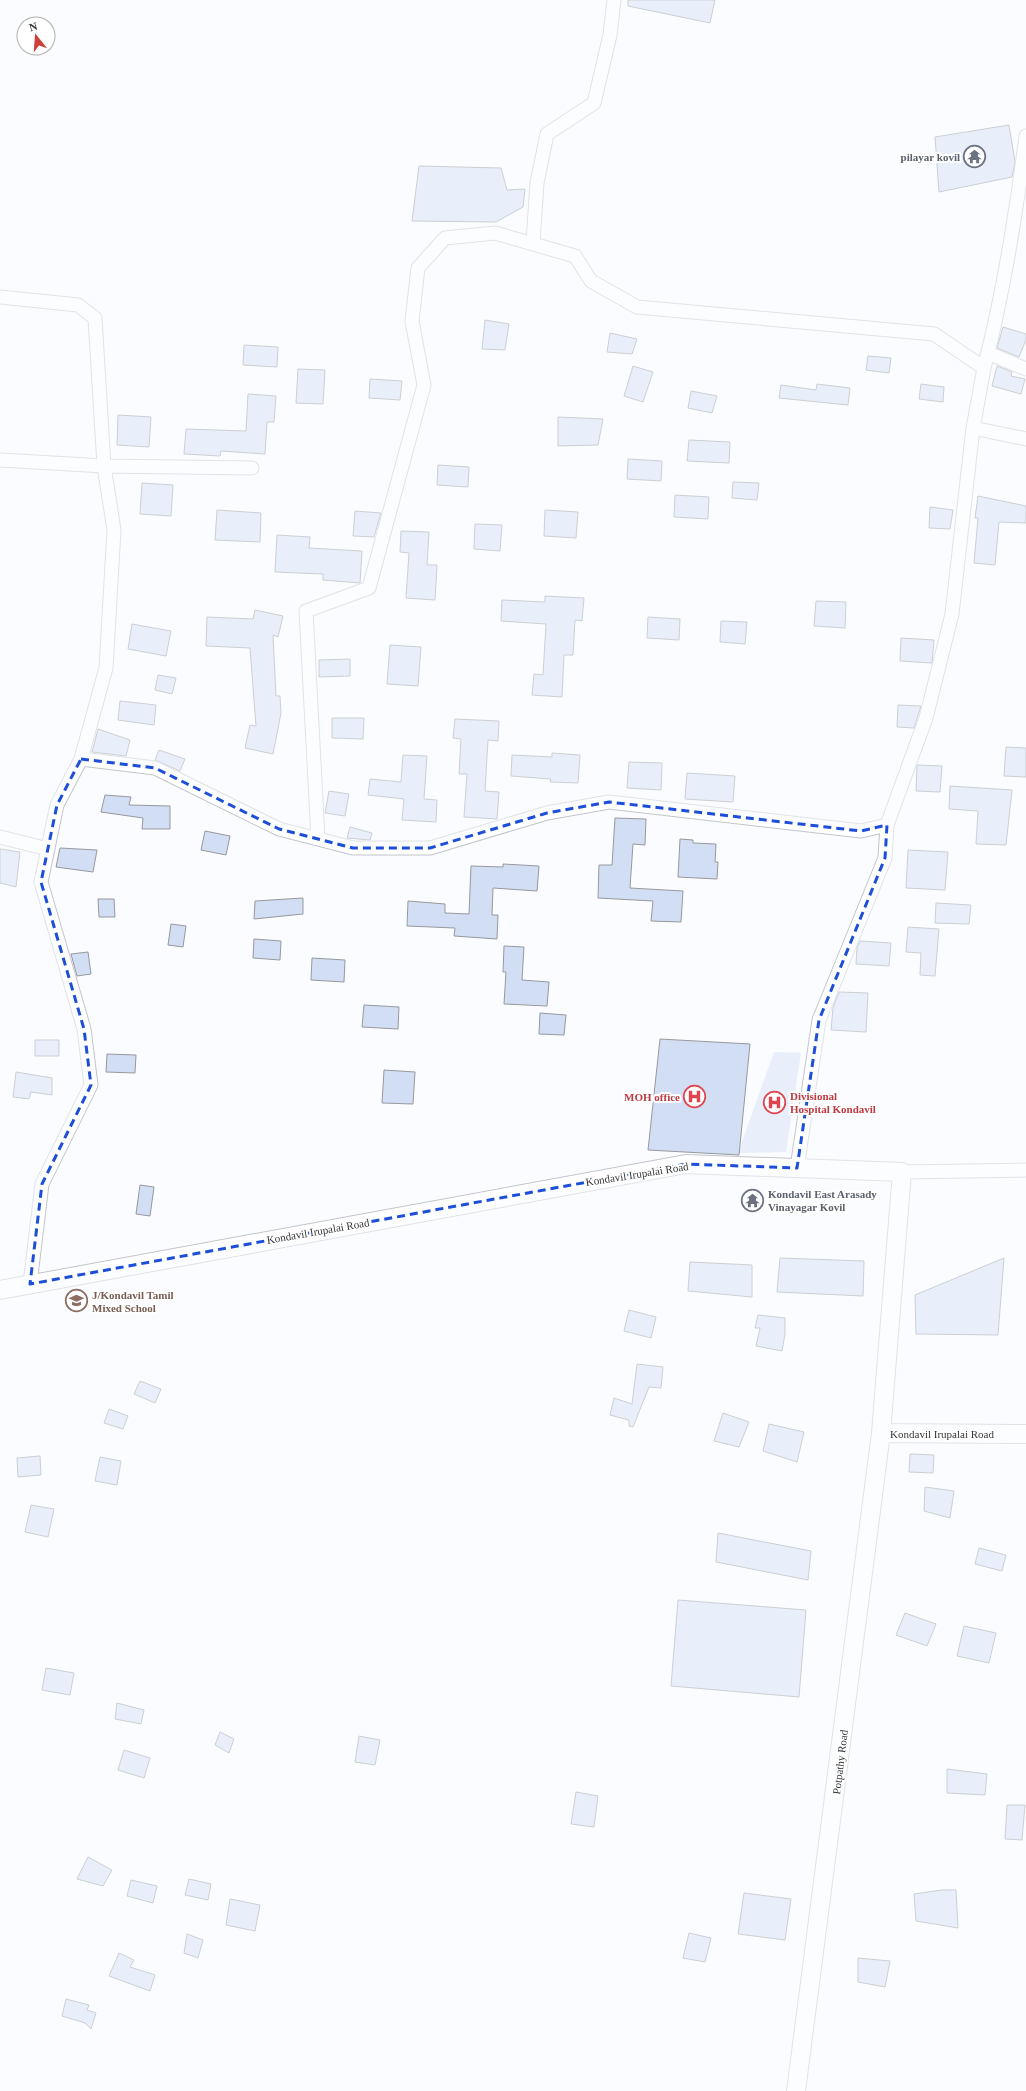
<svg xmlns="http://www.w3.org/2000/svg" width="1026" height="2091" viewBox="0 0 1026 2091" font-family="Georgia,serif">
<rect width="100%" height="100%" fill="#fafcff"/>
<path fill="#e8effb" d="M 774,1052 L 801,1053 L 786,1152 L 738,1153 Z"/>
<path fill="#d2def4" stroke="#97999e" d="M 628,0 L 715,0 L 710,23 L 628,6 Z
M 1009,125 L 1015,162 L 1012,177 L 939,192 L 935,137 Z
M 419,166 L 501,168 L 507,190 L 525,189 L 523,207 L 496,222 L 412,221 Z
M 485,320 L 509,324 L 505,350 L 482,349 Z
M 1003,327 L 1026,334 L 1026,340 L 1019,357 L 997,348 Z
M 610,333 L 637,339 L 632,354 L 607,352 Z
M 244,345 L 278,347 L 277,367 L 243,365 Z
M 868,356 L 891,358 L 889,373 L 866,370 Z
M 633,366 L 653,372 L 643,402 L 624,396 Z
M 997,366 L 1012,372 L 1011,376 L 1025,379 L 1021,394 L 992,386 Z
M 298,369 L 325,370 L 323,404 L 296,403 Z
M 370,379 L 402,381 L 400,400 L 369,398 Z
M 817,384 L 850,388 L 848,405 L 779,398 L 781,385 L 816,390 Z
M 921,384 L 944,387 L 943,402 L 919,399 Z
M 691,391 L 717,396 L 712,413 L 688,408 Z
M 248,394 L 276,396 L 274,422 L 267,422 L 265,454 L 221,451 L 220,456 L 184,454 L 186,429 L 246,431 Z
M 118,415 L 151,417 L 149,447 L 117,445 Z
M 558,417 L 603,419 L 598,445 L 558,446 Z
M 689,440 L 730,442 L 729,463 L 687,461 Z
M 628,459 L 662,461 L 661,481 L 627,479 Z
M 438,465 L 469,467 L 468,487 L 437,485 Z
M 733,482 L 759,483 L 757,500 L 732,498 Z
M 142,483 L 173,485 L 171,516 L 140,514 Z
M 675,495 L 709,497 L 708,519 L 674,517 Z
M 978,496 L 1026,506 L 1026,523 L 999,522 L 995,565 L 974,563 L 978,518 L 975,518 Z
M 930,507 L 953,510 L 950,529 L 929,528 Z
M 217,510 L 261,513 L 260,542 L 215,540 Z
M 545,510 L 578,512 L 576,538 L 544,536 Z
M 355,511 L 381,513 L 374,537 L 353,536 Z
M 475,524 L 502,525 L 500,551 L 474,549 Z
M 401,531 L 429,532 L 427,565 L 437,565 L 435,600 L 406,598 L 409,553 L 400,552 Z
M 277,535 L 310,537 L 309,548 L 362,551 L 360,583 L 323,580 L 323,574 L 275,572 Z
M 545,596 L 584,598 L 582,621 L 575,620 L 573,655 L 564,655 L 562,697 L 532,695 L 534,674 L 543,675 L 546,624 L 501,621 L 502,600 L 545,602 Z
M 816,601 L 846,602 L 845,628 L 814,626 Z
M 255,610 L 283,616 L 278,637 L 273,635 L 276,696 L 280,696 L 281,713 L 273,754 L 245,748 L 250,725 L 256,726 L 250,648 L 206,646 L 207,617 L 253,619 Z
M 648,617 L 680,619 L 679,640 L 647,638 Z
M 721,621 L 747,622 L 745,644 L 720,642 Z
M 132,624 L 171,631 L 166,656 L 128,649 Z
M 901,638 L 934,640 L 932,663 L 900,661 Z
M 390,645 L 421,647 L 418,686 L 387,684 Z
M 350,659 L 350,676 L 319,677 L 319,660 Z
M 158,675 L 176,678 L 172,694 L 155,690 Z
M 120,701 L 156,705 L 154,725 L 118,720 Z
M 898,705 L 921,706 L 914,728 L 897,727 Z
M 332,718 L 364,718 L 363,739 L 332,738 Z
M 455,719 L 499,721 L 498,741 L 488,740 L 485,791 L 499,792 L 497,819 L 464,817 L 467,774 L 459,774 L 461,739 L 453,738 Z
M 98,729 L 130,740 L 126,756 L 92,752 Z
M 1006,747 L 1026,748 L 1026,777 L 1004,776 Z
M 159,750 L 185,759 L 180,771 L 155,760 Z
M 552,753 L 580,755 L 578,783 L 550,782 L 551,779 L 511,776 L 512,755 L 552,757 Z
M 403,755 L 427,756 L 424,799 L 437,800 L 436,822 L 402,820 L 404,799 L 368,795 L 370,779 L 401,782 Z
M 629,762 L 662,763 L 661,790 L 627,788 Z
M 917,765 L 942,766 L 940,792 L 916,791 Z
M 687,773 L 735,776 L 733,802 L 685,799 Z
M 950,786 L 1012,790 L 1006,845 L 976,844 L 978,811 L 949,809 Z
M 329,791 L 349,794 L 345,816 L 325,813 Z
M 105,795 L 131,797 L 129,805 L 170,806 L 170,829 L 142,829 L 143,818 L 101,812 Z
M 615,818 L 646,819 L 645,845 L 633,844 L 630,888 L 683,891 L 681,922 L 651,921 L 653,901 L 598,898 L 599,865 L 612,865 Z
M 350,827 L 372,833 L 370,840 L 347,838 Z
M 205,831 L 230,836 L 226,855 L 201,850 Z
M 680,839 L 693,840 L 693,843 L 716,844 L 715,862 L 718,862 L 717,879 L 678,877 Z
M 60,848 L 97,850 L 93,872 L 56,867 Z
M 0,849 L 20,852 L 16,887 L 0,883 Z
M 908,850 L 948,852 L 945,890 L 906,888 Z
M 503,864 L 539,866 L 537,891 L 493,888 L 492,915 L 498,915 L 497,939 L 454,936 L 455,928 L 407,926 L 408,901 L 445,904 L 445,913 L 469,914 L 471,866 L 503,867 Z
M 303,898 L 303,914 L 254,919 L 255,901 Z
M 98,899 L 114,899 L 115,917 L 99,917 Z
M 936,903 L 971,905 L 969,924 L 935,923 Z
M 171,924 L 186,926 L 183,947 L 168,945 Z
M 908,927 L 939,929 L 935,976 L 920,975 L 921,953 L 906,952 Z
M 254,939 L 281,941 L 280,960 L 253,958 Z
M 860,941 L 891,943 L 889,966 L 856,964 L 857,947 Z
M 504,946 L 524,947 L 522,980 L 549,982 L 547,1006 L 504,1004 L 506,972 L 503,972 Z
M 88,952 L 91,974 L 77,976 L 71,954 Z
M 312,958 L 345,960 L 344,982 L 311,980 Z
M 839,992 L 868,993 L 866,1032 L 831,1030 L 833,1008 Z
M 364,1005 L 399,1007 L 398,1029 L 362,1027 Z
M 540,1013 L 566,1015 L 564,1035 L 539,1034 Z
M 660,1039 L 750,1044 L 739,1155 L 648,1150 Z
M 35,1040 L 59,1040 L 59,1056 L 35,1056 Z
M 107,1054 L 136,1055 L 135,1073 L 106,1072 Z
M 384,1070 L 415,1072 L 413,1104 L 382,1103 Z
M 16,1072 L 52,1078 L 52,1095 L 31,1092 L 29,1099 L 13,1097 Z
M 140,1185 L 154,1187 L 150,1216 L 136,1214 Z
M 780,1258 L 864,1261 L 863,1296 L 777,1292 Z
M 1004,1258 L 998,1335 L 916,1334 L 915,1295 Z
M 690,1262 L 752,1265 L 752,1297 L 688,1291 Z
M 629,1310 L 656,1317 L 651,1338 L 624,1331 Z
M 758,1315 L 785,1318 L 785,1334 L 782,1351 L 756,1346 L 760,1328 L 755,1328 Z
M 637,1364 L 663,1367 L 661,1388 L 649,1387 L 633,1427 L 629,1426 L 629,1420 L 610,1415 L 614,1398 L 632,1404 Z
M 140,1381 L 161,1389 L 155,1403 L 134,1394 Z
M 109,1409 L 128,1416 L 123,1429 L 104,1423 Z
M 723,1413 L 749,1422 L 739,1447 L 714,1441 Z
M 769,1424 L 804,1432 L 797,1462 L 763,1451 Z
M 910,1454 L 934,1455 L 933,1473 L 909,1472 Z
M 40,1456 L 41,1475 L 18,1477 L 17,1458 Z
M 100,1457 L 121,1461 L 117,1485 L 95,1481 Z
M 925,1487 L 954,1491 L 950,1518 L 924,1511 Z
M 31,1505 L 54,1509 L 48,1537 L 25,1532 Z
M 718,1533 L 811,1551 L 808,1580 L 716,1562 Z
M 979,1548 L 1006,1555 L 1002,1571 L 975,1564 Z
M 678,1600 L 806,1610 L 799,1697 L 671,1686 Z
M 905,1613 L 936,1624 L 927,1646 L 896,1635 Z
M 964,1626 L 996,1633 L 989,1663 L 957,1656 Z
M 46,1668 L 74,1673 L 70,1695 L 42,1690 Z
M 117,1703 L 144,1710 L 141,1724 L 115,1719 Z
M 220,1732 L 234,1739 L 229,1753 L 215,1745 Z
M 359,1736 L 380,1740 L 375,1765 L 355,1762 Z
M 124,1750 L 150,1758 L 144,1778 L 118,1770 Z
M 947,1769 L 987,1774 L 985,1795 L 947,1793 Z
M 576,1792 L 598,1796 L 594,1827 L 571,1824 Z
M 1007,1805 L 1025,1805 L 1022,1840 L 1005,1839 Z
M 88,1857 L 112,1870 L 103,1886 L 77,1879 Z
M 189,1879 L 211,1884 L 208,1900 L 185,1895 Z
M 131,1880 L 157,1886 L 153,1903 L 127,1896 Z
M 942,1890 L 956,1890 L 958,1928 L 916,1921 L 914,1894 Z
M 744,1893 L 791,1899 L 785,1940 L 738,1934 Z
M 230,1899 L 260,1905 L 255,1931 L 226,1925 Z
M 689,1933 L 711,1938 L 705,1962 L 683,1958 Z
M 187,1934 L 203,1940 L 198,1958 L 184,1953 Z
M 119,1953 L 134,1960 L 130,1967 L 155,1975 L 150,1991 L 109,1976 Z
M 858,1958 L 890,1961 L 885,1987 L 858,1982 Z
M 66,1999 L 89,2005 L 87,2010 L 96,2013 L 91,2029 L 85,2023 L 62,2016 Z"/>
<g fill="none" stroke-linecap="round" stroke-linejoin="round">
<defs>
<path id="street" d="M 533,243 L 537,183 L 547,134 L 594,103 L 610,35 L 614,0
M 0,297 L 78,305 L 95,318 L 104,466 L 114,530 L 106,668 L 81,759 L 57,805 L 41,882 L 84,1029 L 91,1085 L 42,1184 L 30,1284
M 988,353 L 1026,369
M 984,368 C 1004,292 1016,214 1026,136
M 973,428 L 1026,439
M 0,460 L 104,466 L 252,468
M 81,759 L 155,768 L 279,829 L 353,848 L 430,848 L 547,813 L 609,802 L 861,831 L 887,825
M 0,837 L 48,849
M 318,839 L 306,611 L 369,588 L 424,385 L 412,321 L 418,268 L 445,238 L 495,233 L 575,256 L 591,281 L 637,307 L 934,334 L 984,368 L 973,428 L 952,614 L 926,718 L 887,825 L 885,858 L 819,1020 L 797,1168
M 902,1172 L 1026,1170"/>
<path id="secondary" d="M 0,1290 L 686,1164 L 902,1172 L 881,1433 L 1026,1434
M 796,2091 L 881,1433"/>
</defs>
<use href="#street" stroke="#c2c5ca" stroke-width="15"/>
<use href="#secondary" stroke="#c2c5ca" stroke-width="20"/>
<use href="#street" stroke="#fff" stroke-width="13"/>
<use href="#secondary" stroke="#fff" stroke-width="18"/>
</g>
<path d="M0 0H1026V2091H0ZM 81,759 L 155,768 L 279,829 L 353,848 L 430,848 L 547,813 L 609,802 L 861,831 L 887,825 L 885,858 L 819,1020 L 797,1168 L 686,1164 L 30,1284 L 42,1184 L 91,1085 L 84,1029 L 41,882 L 57,805 Z" fill="#fafcff" fill-opacity=".55" fill-rule="evenodd"/>
<path fill="none" stroke="#1d4ed8" stroke-width="3" stroke-dasharray="8 5" stroke-linejoin="round" d="M 81,759 L 155,768 L 279,829 L 353,848 L 430,848 L 547,813 L 609,802 L 861,831 L 887,825 L 885,858 L 819,1020 L 797,1168 L 686,1164 L 30,1284 L 42,1184 L 91,1085 L 84,1029 L 41,882 L 57,805 Z"/>
<defs>
<symbol id="temple-ring" viewBox="-11 -11 22 22"><circle r="9.5" fill="#fff" stroke="#6b7280" stroke-width="1.5"/><path d="M0-6L5-2H3V0L6.5 2.5H4V6H1.5V3h-3V6H-4V2.5H-6.5L-3 0V-2H-5Z" fill="#6b7280"/></symbol>
<symbol id="hospital-ring" viewBox="-11 -11 22 22"><circle r="9.5" fill="#fff" stroke="#e0444e" stroke-width="1.5"/><path d="M-5-5h3v3.5h4V-5h3V5h-3V1.5h-4V5h-3Z" fill="#e0444e"/></symbol>
<symbol id="school-ring" viewBox="-11 -11 22 22"><circle r="9.5" fill="#fff" stroke="#8d6e63" stroke-width="1.5"/><path d="M0-5L7-2L0 1L-7-2ZM-4 1L0 2.5L4 1V4Q0 6-4 4Z" fill="#8d6e63"/></symbol>
</defs>
<g fill-rule="evenodd">
<use href="#temple-ring" x="962" y="144" width="25" height="25"/>
<use href="#hospital-ring" x="682" y="1084" width="25" height="25"/>
<use href="#hospital-ring" x="762" y="1090" width="25" height="25"/>
<use href="#temple-ring" x="740" y="1188" width="25" height="25"/>
<use href="#school-ring" x="64" y="1288" width="25" height="25"/>
</g>
<g text-anchor="middle" stroke-width="4" stroke-linejoin="round" paint-order="stroke">
<g font-size="11" font-weight="bold" fill="#5b616d" stroke="#fff" text-anchor="end">
<text x="960" y="161">pilayar kovil</text>
<text x="768" y="1198" text-anchor="start">Kondavil East Arasady<tspan x="768" dy="13">Vinayagar Kovil</tspan></text>
</g>
<g font-size="11" font-weight="bold" fill="#be3a42" stroke="#fff" text-anchor="start">
<text x="790" y="1100">Divisional<tspan x="790" dy="13">Hospital Kondavil</tspan></text>
<text x="680" y="1101" text-anchor="end">MOH office</text>
</g>
<g font-size="11" fill="#363739" stroke="#fff">
<text transform="translate(637 1174) rotate(-9)" y="4">Kondavil Irupalai Road</text>
<text transform="translate(318 1231) rotate(-10)" y="4">Kondavil Irupalai Road</text>
<text x="942" y="1438">Kondavil Irupalai Road</text>
<text transform="translate(840 1762) rotate(-83)" y="4">Potpathy Road</text>
</g>
<g font-size="11" font-weight="bold" fill="#785e54" stroke="#fff" text-anchor="start">
<text x="92" y="1299">J/Kondavil Tamil<tspan x="92" dy="13">Mixed School</tspan></text>
</g>
</g>
<g transform="translate(36 36) rotate(343)"><circle r="19" fill="#ffffff" stroke="#afafb0"/>
<path d="M0-3L7 15L0 10L-7 15Z" fill="#cd3f3a"/>
<text y="-6" font-size="11" font-weight="bold" text-anchor="middle" fill="#363739">N</text>
</g>
</svg>
